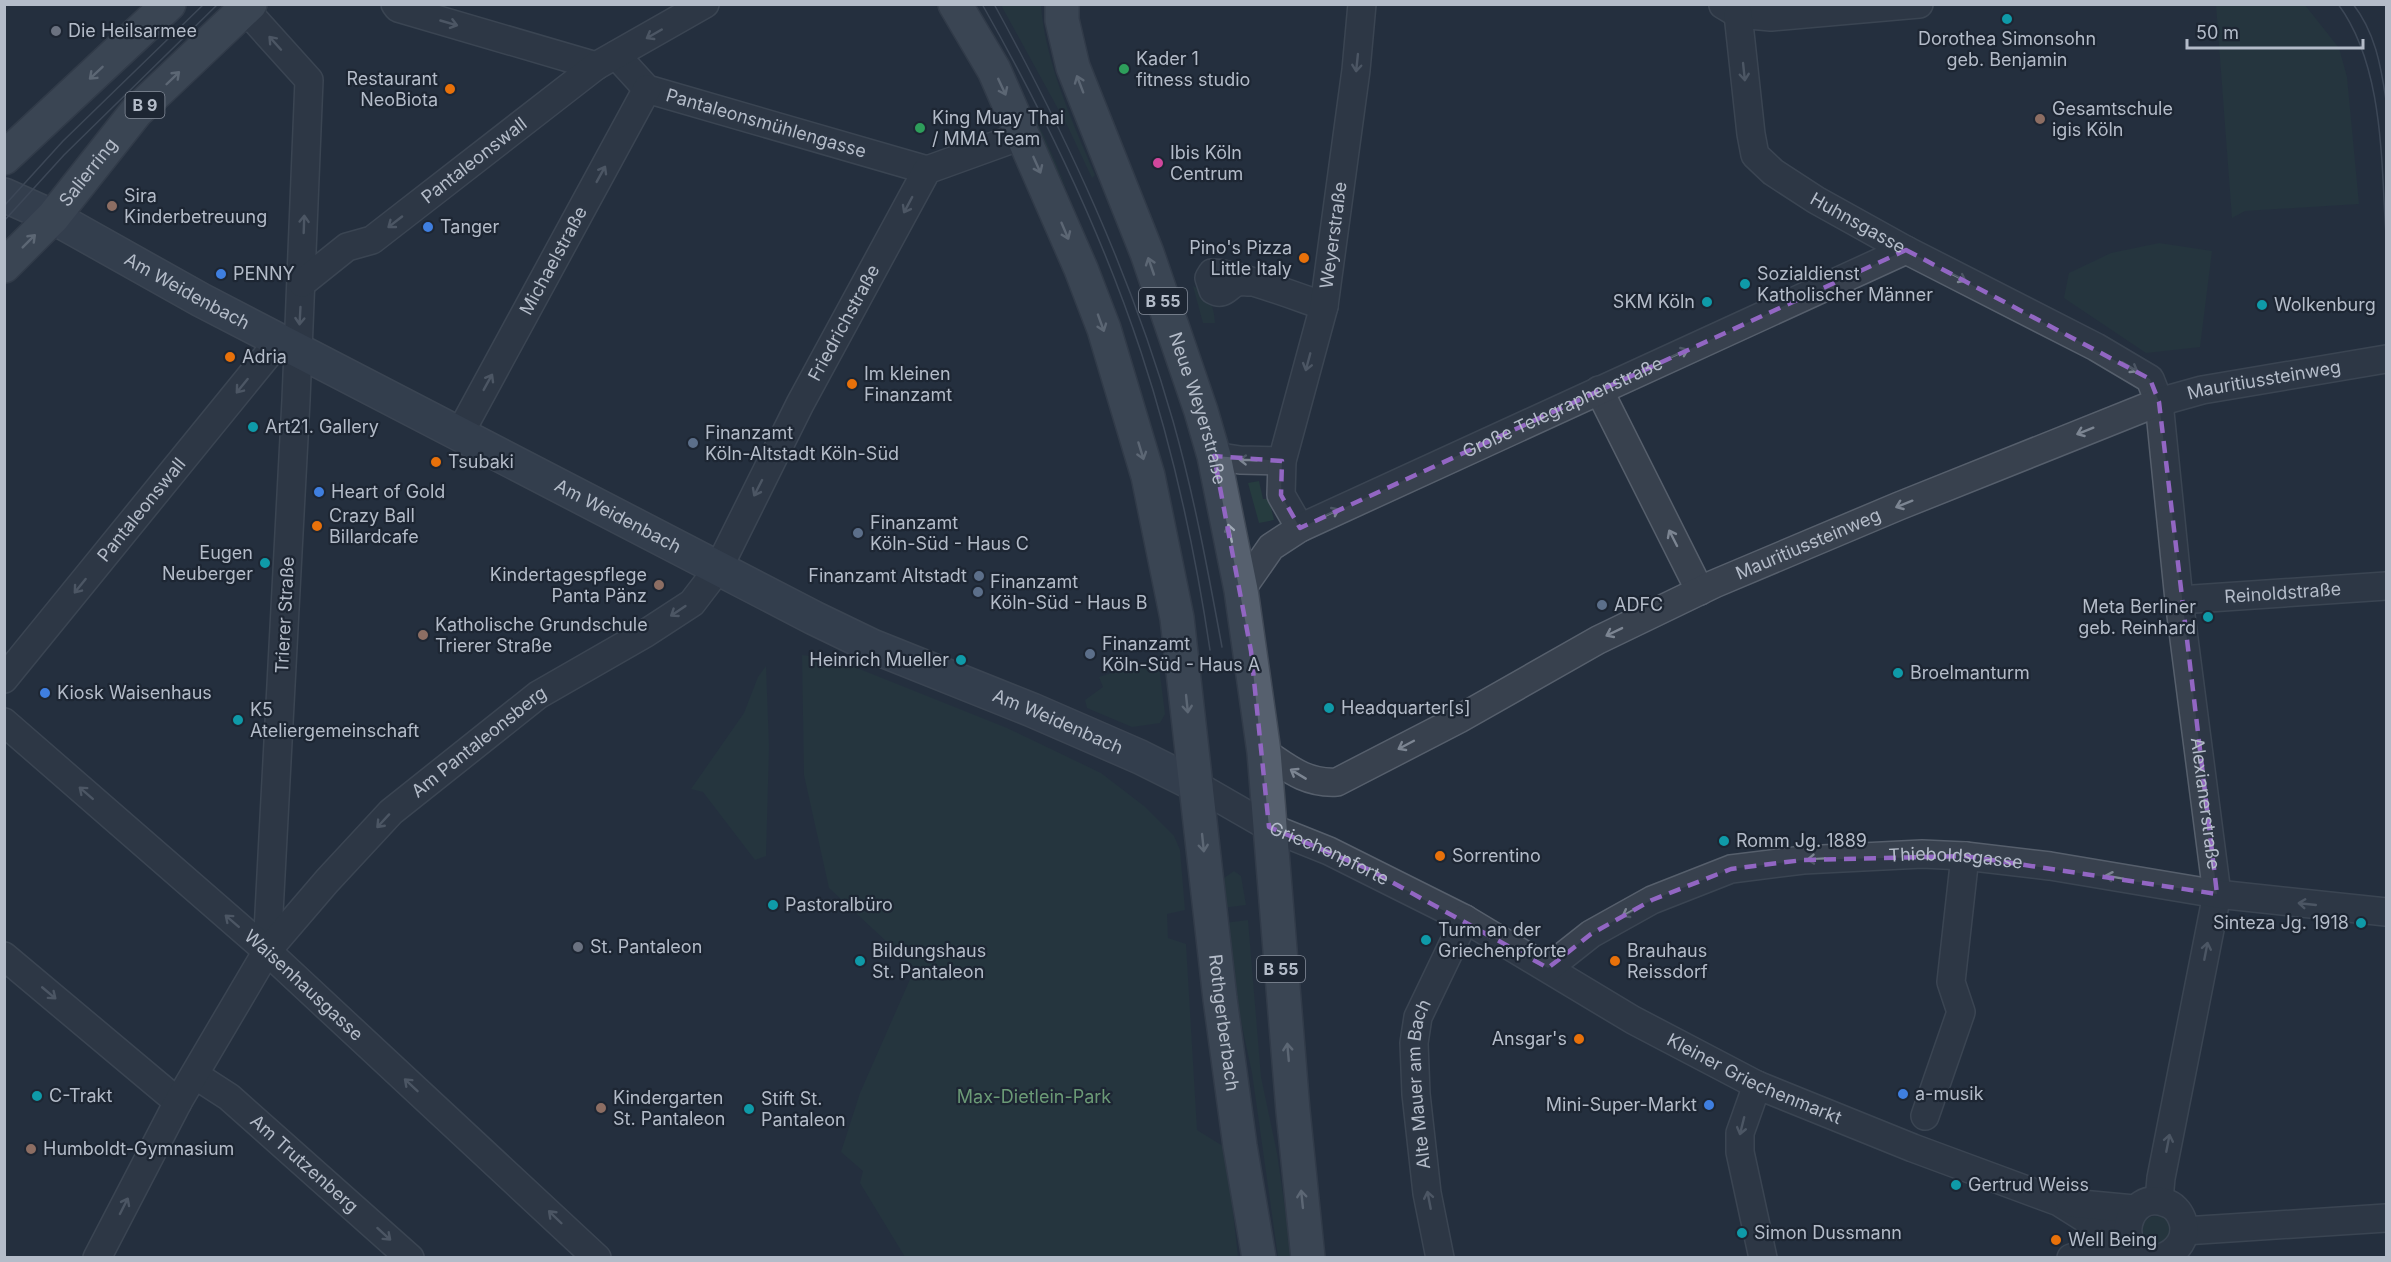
<svg xmlns="http://www.w3.org/2000/svg" width="2391" height="1262" viewBox="0 0 2391 1262" font-family="Inter,sans-serif">
<rect width="100%" height="100%" fill="#242f3e"/>
<path fill="#263c3f" d="M 970,5 L 976,5 L 981,13 L 1044,136 L 1067,189 Z
M 1001,5 L 1041,5 C 1045,62 1073,123 1095,175 L 1092,178 L 1068,127 Z
M 2216,5 L 2305,5 L 2339,48 L 2347,77 L 2359,204 L 2245,211 L 2232,218 Z
M 2159,243 L 2212,251 L 2200,347 L 2146,353 L 2064,298 L 2069,273 L 2111,253 Z
M 1193,286 C 1209,294 1214,305 1215,323 L 1203,323 Z
M 1259,481 L 1263,499 L 1269,499 L 1274,520 L 1259,523 L 1248,483 Z
M 802,655 L 837,660 L 1007,728 L 1101,773 L 1144,806 L 1174,836 L 1180,850 L 1185,910 L 1167,914 L 1168,938 L 1186,944 L 1197,1130 L 1226,1148 L 1238,1257 L 905,1257 L 860,1183 L 863,1171 L 841,1152 L 860,1093 L 915,968 L 829,888 L 804,775 Z
M 1158,658 L 1165,714 L 1160,723 L 1132,727 L 1087,708 L 1085,700 L 1103,687 L 1099,677 Z
M 766,666 L 769,747 L 766,856 L 755,860 L 703,792 L 691,789 L 744,713 L 758,677 Z
M 1234,871 L 1241,876 L 1246,905 L 1222,908 L 1224,878 Z
M 1248,920 L 1261,1077 L 1277,1153 L 1292,1257 L 1278,1257 L 1252,1073 L 1236,998 L 1224,923 Z
M2141 1231a15 15 0 1 1 30 0a15 15 0 1 1-30 0Z"/>
<g fill="none" stroke-linecap="round" stroke-linejoin="round">
<defs>
<g id="street">
<path d="M 395,4 L 398,8 L 596,66"/>
<path d="M 1723,5 L 1738,14 L 1771,17 L 1919,4"/>
<path d="M 245,9 L 309,80 L 296,400 L 267,951"/>
<path id="s1" d="M 1738,14 L 1751,134 L 1755,155 L 1773,172 L 1816,200 L 1906,250 L 2096,347 L 2150,379 L 2159,402 L 2179,600 L 2217,894 L 2161,1178 L 2159,1200"/>
<path id="s2" d="M 616,55 L 647,89 L 927,170"/>
<path d="M 1249,282 C 1246,282 1240,281 1238,282 C 1227,285 1225,297 1213,290 L 1209,278 L 1212,273 C 1233,272 1300,298 1324,306"/>
<path id="s3" d="M 302,283 L 347,247 L 372,240 L 596,66 L 705,4"/>
<path d="M 1599,390 L 1700,591"/>
<path id="s4" d="M 460,433 L 647,89"/>
<path d="M 1214,456 L 1240,460 L 1282,461"/>
<path id="s5" d="M 1300,528 L 1281,495 L 1282,461 L 1324,306 L 1356,70 L 1362,4"/>
<path id="s6" d="M 1241,590 L 1271,547 L 1300,528 L 1906,250"/>
<path id="s7" d="M 2179,600 L 2386,586"/>
<path id="s8" d="M 4,679 L 279,341"/>
<path id="s9" d="M 4,722 L 267,951 L 597,1258"/>
<path id="s10" d="M 1264,752 C 1288,768 1306,784 1337,782 L 1459,719 L 1598,640 L 1714,584 L 1899,506 L 2159,402 L 2202,390 L 2386,359"/>
<path id="s11" d="M 1196,785 L 1269,827 L 1329,851 L 1465,919 L 1633,1020 L 1757,1085 L 1913,1148 L 2059,1202 L 2094,1224 L 2127,1233"/>
<path d="M 4,956 L 178,1102"/>
<path id="s12" d="M 1548,968 L 1591,934 L 1652,900 L 1731,869 L 1803,860 L 1922,854 L 1965,856 L 2050,866 L 2217,894 L 2386,912"/>
<path id="s13" d="M 195,1075 L 229,1097 L 410,1258"/>
<path d="M 1757,1085 L 1740,1133 L 1740,1152 L 1763,1258"/>
<path d="M 1925,1116 L 1961,1012 L 1951,982 L 1965,856"/>
<path d="M 2070,1203 L 2134,1209"/>
<path d="M 2184,1231 L 2386,1218"/>
<path id="s14" d="M 97,1258 L 178,1102 L 267,951 L 327,881 L 391,812 L 538,695 L 646,633 L 692,603 L 718,569 L 800,404 L 927,170 L 1024,135"/>
<path id="s15" d="M 1440,1258 L 1427,1193 L 1416,1094 L 1414,1043 L 1418,1017 L 1465,919"/>
<path d="M 2071,1258 L 2129,1240"/>
<path d="M 2153,1258 C 2111,1253 2126,1188 2166,1203 C 2173,1205 2179,1211 2182,1219 C 2189,1237 2177,1253 2160,1258"/>
</g>
<g id="secondary">
<path id="s16" d="M 4,195 L 53,217 L 201,300 L 814,618 L 872,646 L 1032,710 L 1140,757 L 1196,785"/>
</g>
<g id="primary">
<path id="s17" d="M 955,4 L 994,70 L 1081,269 L 1104,329 L 1148,476 L 1177,618 L 1220,999 L 1240,1146 L 1259,1258"/>
<path id="s18" d="M 1062,4 L 1062,20 L 1073,67 L 1147,253 L 1201,411 L 1214,456 L 1241,590 L 1264,752 L 1293,1111 L 1308,1258"/>
<path d="M 4,158 L 169,4"/>
<path id="s19" d="M 4,266 L 53,217 L 136,112 L 250,4"/>
</g>
</defs>
<use href="#street" stroke="#565f6c" stroke-width="30"/>
<use href="#secondary" stroke="#565f6c" stroke-width="36"/>
<use href="#primary" stroke="#414a57" stroke-width="36"/>
<use href="#street" stroke="#38414e" stroke-width="27"/>
<use href="#secondary" stroke="#465061" stroke-width="33"/>
<use href="#primary" stroke="#56606e" stroke-width="33"/>
<path stroke="#5a6575" stroke-width="1.5" d="M 982,4 C 1045,115 1101,231 1141,352 C 1173,449 1195,549 1210,650
M 994,4 C 1067,137 1131,274 1173,421 C 1194,495 1208,571 1222,647
M 2338,4 C 2384,66 2381,161 2386,235
M 2353,4 C 2375,32 2381,66 2386,100
M 4,206 L 63,141 L 204,4
M 4,221 L 64,155 L 218,4"/>
</g>
<defs><path id="oneway-shaft" d="M-6 0H5M1.5-3L5.5 0L1.5 3" fill="none" stroke-width="1.6" stroke-linecap="round" stroke-linejoin="round" transform="scale(1.5)"/></defs>
<g stroke="#7c8592">
<use href="#oneway-shaft" transform="translate(449 23) rotate(16)"/>
<use href="#oneway-shaft" transform="translate(654 34) rotate(150)"/>
<use href="#oneway-shaft" transform="translate(275 43) rotate(-132)"/>
<use href="#oneway-shaft" transform="translate(1357 63) rotate(96)"/>
<use href="#oneway-shaft" transform="translate(1744 72) rotate(84)"/>
<use href="#oneway-shaft" transform="translate(601 174) rotate(-61)"/>
<use href="#oneway-shaft" transform="translate(908 205) rotate(118)"/>
<use href="#oneway-shaft" transform="translate(395 222) rotate(142)"/>
<use href="#oneway-shaft" transform="translate(304 224) rotate(-88)"/>
<use href="#oneway-shaft" transform="translate(1958 277) rotate(27)"/>
<use href="#oneway-shaft" transform="translate(300 316) rotate(93)"/>
<use href="#oneway-shaft" transform="translate(1680 353) rotate(-24)"/>
<use href="#oneway-shaft" transform="translate(1308 362) rotate(105)"/>
<use href="#oneway-shaft" transform="translate(2130 367) rotate(31)"/>
<use href="#oneway-shaft" transform="translate(488 382) rotate(-61)"/>
<use href="#oneway-shaft" transform="translate(242 386) rotate(129)"/>
<use href="#oneway-shaft" transform="translate(2085 431) rotate(158)"/>
<use href="#oneway-shaft" transform="translate(1248 460) rotate(-178)"/>
<use href="#oneway-shaft" transform="translate(758 488) rotate(117)"/>
<use href="#oneway-shaft" transform="translate(1904 504) rotate(158)"/>
<use href="#oneway-shaft" transform="translate(1331 513) rotate(-25)"/>
<use href="#oneway-shaft" transform="translate(1673 538) rotate(-117)"/>
<use href="#oneway-shaft" transform="translate(80 586) rotate(129)"/>
<use href="#oneway-shaft" transform="translate(678 611) rotate(146)"/>
<use href="#oneway-shaft" transform="translate(1614 632) rotate(154)"/>
<use href="#oneway-shaft" transform="translate(1406 745) rotate(152)"/>
<use href="#oneway-shaft" transform="translate(1298 774) rotate(-149)"/>
<use href="#oneway-shaft" transform="translate(86 793) rotate(-139)"/>
<use href="#oneway-shaft" transform="translate(383 821) rotate(133)"/>
<use href="#oneway-shaft" transform="translate(1816 859) rotate(177)"/>
<use href="#oneway-shaft" transform="translate(2114 877) rotate(-170)"/>
<use href="#oneway-shaft" transform="translate(2307 904) rotate(-174)"/>
<use href="#oneway-shaft" transform="translate(1630 912) rotate(151)"/>
<use href="#oneway-shaft" transform="translate(232 921) rotate(-139)"/>
<use href="#oneway-shaft" transform="translate(2206 951) rotate(-79)"/>
<use href="#oneway-shaft" transform="translate(49 993) rotate(40)"/>
<use href="#oneway-shaft" transform="translate(411 1085) rotate(-137)"/>
<use href="#oneway-shaft" transform="translate(1742 1126) rotate(104)"/>
<use href="#oneway-shaft" transform="translate(2168 1143) rotate(-79)"/>
<use href="#oneway-shaft" transform="translate(1429 1200) rotate(-101)"/>
<use href="#oneway-shaft" transform="translate(124 1206) rotate(-63)"/>
<use href="#oneway-shaft" transform="translate(555 1217) rotate(-136)"/>
<use href="#oneway-shaft" transform="translate(384 1234) rotate(42)"/>
</g>
<g stroke="#a1aab7">
<use href="#oneway-shaft" transform="translate(96 73) rotate(137)"/>
<use href="#oneway-shaft" transform="translate(173 78) rotate(-44)"/>
<use href="#oneway-shaft" transform="translate(1080 84) rotate(-111)"/>
<use href="#oneway-shaft" transform="translate(1002 87) rotate(65)"/>
<use href="#oneway-shaft" transform="translate(1037 165) rotate(66)"/>
<use href="#oneway-shaft" transform="translate(1065 231) rotate(67)"/>
<use href="#oneway-shaft" transform="translate(29 241) rotate(-45)"/>
<use href="#oneway-shaft" transform="translate(1151 266) rotate(-109)"/>
<use href="#oneway-shaft" transform="translate(1101 323) rotate(70)"/>
<use href="#oneway-shaft" transform="translate(1141 451) rotate(73)"/>
<use href="#oneway-shaft" transform="translate(1230 533) rotate(-102)"/>
<use href="#oneway-shaft" transform="translate(1187 704) rotate(84)"/>
<use href="#oneway-shaft" transform="translate(1203 843) rotate(84)"/>
<use href="#oneway-shaft" transform="translate(1288 1052) rotate(-95)"/>
<use href="#oneway-shaft" transform="translate(1302 1199) rotate(-96)"/>
</g>
<path d="M0 0H2391V1262H0ZM 1906,250 L 2150,379 L 2159,402 L 2217,894 L 1965,856 L 1803,860 L 1731,869 L 1652,900 L 1591,934 L 1548,968 L 1368,869 L 1269,827 L 1251,651 L 1214,456 L 1282,461 L 1281,495 L 1300,528 Z" fill="#242f3e" fill-opacity=".55" fill-rule="evenodd"/>
<path fill="none" stroke="#9266c3" stroke-width="4.5" stroke-dasharray="12 8" stroke-linejoin="round" d="M 1906,250 L 2150,379 L 2159,402 L 2217,894 L 1965,856 L 1803,860 L 1731,869 L 1652,900 L 1591,934 L 1548,968 L 1368,869 L 1269,827 L 1251,651 L 1214,456 L 1282,461 L 1281,495 L 1300,528 Z"/>
<g fill="#0f9aa8" stroke="#1d2633" stroke-width="2">
<circle cx="2007" cy="19" r="6"/>
<circle cx="1745" cy="284" r="6"/>
<circle cx="1707" cy="302" r="6"/>
<circle cx="2262" cy="305" r="6"/>
<circle cx="253" cy="427" r="6"/>
<circle cx="265" cy="563" r="6"/>
<circle cx="2208" cy="617" r="6"/>
<circle cx="961" cy="660" r="6"/>
<circle cx="1898" cy="673" r="6"/>
<circle cx="1329" cy="708" r="6"/>
<circle cx="238" cy="720" r="6"/>
<circle cx="1724" cy="841" r="6"/>
<circle cx="773" cy="905" r="6"/>
<circle cx="2361" cy="923" r="6"/>
<circle cx="1426" cy="940" r="6"/>
<circle cx="860" cy="961" r="6"/>
<circle cx="37" cy="1096" r="6"/>
<circle cx="749" cy="1109" r="6"/>
<circle cx="1956" cy="1185" r="6"/>
<circle cx="1742" cy="1233" r="6"/>
</g>
<g fill="#6b7280" stroke="#1d2633" stroke-width="2">
<circle cx="56" cy="31" r="6"/>
<circle cx="578" cy="947" r="6"/>
</g>
<g fill="#2e9e5b" stroke="#1d2633" stroke-width="2">
<circle cx="1124" cy="69" r="6"/>
<circle cx="920" cy="128" r="6"/>
</g>
<g fill="#e8710a" stroke="#1d2633" stroke-width="2">
<circle cx="450" cy="89" r="6"/>
<circle cx="1304" cy="258" r="6"/>
<circle cx="230" cy="357" r="6"/>
<circle cx="852" cy="384" r="6"/>
<circle cx="436" cy="462" r="6"/>
<circle cx="317" cy="526" r="6"/>
<circle cx="1440" cy="856" r="6"/>
<circle cx="1615" cy="961" r="6"/>
<circle cx="1579" cy="1039" r="6"/>
<circle cx="2056" cy="1240" r="6"/>
</g>
<g fill="#8d6e63" stroke="#1d2633" stroke-width="2">
<circle cx="2040" cy="119" r="6"/>
<circle cx="112" cy="206" r="6"/>
<circle cx="659" cy="585" r="6"/>
<circle cx="423" cy="635" r="6"/>
<circle cx="601" cy="1108" r="6"/>
<circle cx="31" cy="1149" r="6"/>
</g>
<circle fill="#d1479c" stroke="#1d2633" stroke-width="2" cx="1158" cy="163" r="6"/>
<g fill="#3f7fe0" stroke="#1d2633" stroke-width="2">
<circle cx="428" cy="227" r="6"/>
<circle cx="221" cy="274" r="6"/>
<circle cx="319" cy="492" r="6"/>
<circle cx="45" cy="693" r="6"/>
<circle cx="1903" cy="1094" r="6"/>
<circle cx="1709" cy="1105" r="6"/>
</g>
<g fill="#5c6f8a" stroke="#1d2633" stroke-width="2">
<circle cx="693" cy="443" r="6"/>
<circle cx="858" cy="533" r="6"/>
<circle cx="979" cy="576" r="6"/>
<circle cx="978" cy="592" r="6"/>
<circle cx="1602" cy="605" r="6"/>
<circle cx="1090" cy="654" r="6"/>
</g>
<g text-anchor="middle" stroke-width="4.5" stroke-linejoin="round" paint-order="stroke">
<g fill="#1d2633" stroke="#878f9c" stroke-width="1.5">
<rect x="125.5" y="92" width="39" height="26" rx="4.5"/>
<rect x="1139" y="288" width="48" height="26" rx="4.5"/>
<rect x="1257" y="956" width="48" height="26" rx="4.5"/>
</g>
<g font-size="16" font-weight="bold" fill="#b4bcc9">
<text x="145" y="111">B 9</text>
<text x="1163" y="307">B 55</text>
<text x="1281" y="975">B 55</text>
</g>
<g font-size="18" fill="#b4bcc9" stroke="#1d2633" text-anchor="start">
<text x="68" y="37">Die Heilsarmee</text>
<text x="2007" y="45" text-anchor="middle">Dorothea Simonsohn<tspan x="2007" dy="21">geb. Benjamin</tspan></text>
<text x="1136" y="65">Kader 1<tspan x="1136" dy="21">fitness studio</tspan></text>
<text x="438" y="85" text-anchor="end">Restaurant<tspan x="438" dy="21">NeoBiota</tspan></text>
<text x="2052" y="115">Gesamtschule<tspan x="2052" dy="21">igis Köln</tspan></text>
<text x="932" y="124">King Muay Thai<tspan x="932" dy="21">/ MMA Team</tspan></text>
<text x="1170" y="159">Ibis Köln<tspan x="1170" dy="21">Centrum</tspan></text>
<text x="124" y="202">Sira<tspan x="124" dy="21">Kinderbetreuung</tspan></text>
<text x="440" y="233">Tanger</text>
<text x="1292" y="254" text-anchor="end">Pino's Pizza<tspan x="1292" dy="21">Little Italy</tspan></text>
<text x="233" y="280">PENNY</text>
<text x="1757" y="280">Sozialdienst<tspan x="1757" dy="21">Katholischer Männer</tspan></text>
<text x="1695" y="308" text-anchor="end">SKM Köln</text>
<text x="2274" y="311">Wolkenburg</text>
<text x="242" y="363">Adria</text>
<text x="864" y="380">Im kleinen<tspan x="864" dy="21">Finanzamt</tspan></text>
<text x="265" y="433">Art21. Gallery</text>
<text x="705" y="439">Finanzamt<tspan x="705" dy="21">Köln-Altstadt Köln-Süd</tspan></text>
<text x="448" y="468">Tsubaki</text>
<text x="331" y="498">Heart of Gold</text>
<text x="329" y="522">Crazy Ball<tspan x="329" dy="21">Billardcafe</tspan></text>
<text x="870" y="529">Finanzamt<tspan x="870" dy="21">Köln-Süd - Haus C</tspan></text>
<text x="253" y="559" text-anchor="end">Eugen<tspan x="253" dy="21">Neuberger</tspan></text>
<text x="647" y="581" text-anchor="end">Kindertagespflege<tspan x="647" dy="21">Panta Pänz</tspan></text>
<text x="967" y="582" text-anchor="end">Finanzamt Altstadt</text>
<text x="990" y="588">Finanzamt<tspan x="990" dy="21">Köln-Süd - Haus B</tspan></text>
<text x="1614" y="611">ADFC</text>
<text x="2196" y="613" text-anchor="end">Meta Berliner<tspan x="2196" dy="21">geb. Reinhard</tspan></text>
<text x="435" y="631">Katholische Grundschule<tspan x="435" dy="21">Trierer Straße</tspan></text>
<text x="1102" y="650">Finanzamt<tspan x="1102" dy="21">Köln-Süd - Haus A</tspan></text>
<text x="949" y="666" text-anchor="end">Heinrich Mueller</text>
<text x="1910" y="679">Broelmanturm</text>
<text x="57" y="699">Kiosk Waisenhaus</text>
<text x="1341" y="714">Headquarter[s]</text>
<text x="250" y="716">K5<tspan x="250" dy="21">Ateliergemeinschaft</tspan></text>
<text x="1736" y="847">Romm Jg. 1889</text>
<text x="1452" y="862">Sorrentino</text>
<text x="785" y="911">Pastoralbüro</text>
<text x="2349" y="929" text-anchor="end">Sinteza Jg. 1918</text>
<text x="1438" y="936">Turm an der<tspan x="1438" dy="21">Griechenpforte</tspan></text>
<text x="590" y="953">St. Pantaleon</text>
<text x="872" y="957">Bildungshaus<tspan x="872" dy="21">St. Pantaleon</tspan></text>
<text x="1627" y="957">Brauhaus<tspan x="1627" dy="21">Reissdorf</tspan></text>
<text x="1567" y="1045" text-anchor="end">Ansgar's</text>
<text x="1915" y="1100">a-musik</text>
<text x="49" y="1102">C-Trakt</text>
<text x="613" y="1104">Kindergarten<tspan x="613" dy="21">St. Pantaleon</tspan></text>
<text x="761" y="1105">Stift St.<tspan x="761" dy="21">Pantaleon</tspan></text>
<text x="1697" y="1111" text-anchor="end">Mini-Super-Markt</text>
<text x="43" y="1155">Humboldt-Gymnasium</text>
<text x="1968" y="1191">Gertrud Weiss</text>
<text x="1754" y="1239">Simon Dussmann</text>
<text x="2068" y="1246">Well Being</text>
</g>
<g font-size="18" fill="#b4bcc9" stroke="#1d2633">
<text dy="6" stroke="none"><textPath href="#s2" startOffset="170">Pantaleonsmühlengasse</textPath></text>
<text dy="6" stroke="none"><textPath href="#s3" startOffset="213">Pantaleonswall</textPath></text>
<text dy="6" stroke="none"><textPath href="#s19" startOffset="126">Salierring</textPath></text>
<text dy="6" stroke="none"><textPath href="#s1" startOffset="266">Huhnsgasse</textPath></text>
<text dy="6" stroke="none"><textPath href="#s5" startOffset="304">Weyerstraße</textPath></text>
<text dy="6" stroke="none"><textPath href="#s4" startOffset="196">Michaelstraße</textPath></text>
<text dy="6" stroke="none"><textPath href="#s16" startOffset="207">Am Weidenbach</textPath></text>
<text dy="6" stroke="none"><textPath href="#s14" startOffset="1224">Friedrichstraße</textPath></text>
<text dy="6" stroke="none"><textPath href="#s10" startOffset="1095">Mauritiussteinweg</textPath></text>
<text dy="6" stroke="none"><textPath href="#s6" startOffset="376">Große Telegraphenstraße</textPath></text>
<text dy="6" stroke="none"><textPath href="#s18" startOffset="428">Neue Weyerstraße</textPath></text>
<text dy="6" stroke="none"><textPath href="#s8" startOffset="218">Pantaleonswall</textPath></text>
<text dy="6" stroke="none"><textPath href="#s16" startOffset="693">Am Weidenbach</textPath></text>
<text dy="6" stroke="none"><textPath href="#s10" startOffset="609">Mauritiussteinweg</textPath></text>
<text dy="6" stroke="none"><textPath href="#s7" startOffset="104">Reinoldstraße</textPath></text>
<text transform="translate(285 615) rotate(-87)" y="6">Trierer Straße</text>
<text dy="6" stroke="none"><textPath href="#s16" startOffset="1179">Am Weidenbach</textPath></text>
<text dy="6" stroke="none"><textPath href="#s14" startOffset="650">Am Pantaleonsberg</textPath></text>
<text dy="6" stroke="none"><textPath href="#s1" startOffset="1026">Alexianerstraße</textPath></text>
<text dy="6" stroke="none"><textPath href="#s11" startOffset="150">Griechenpforte</textPath></text>
<text dy="6" stroke="none"><textPath href="#s12" startOffset="435">Thieboldsgasse</textPath></text>
<text dy="6" stroke="none"><textPath href="#s9" startOffset="399">Waisenhausgasse</textPath></text>
<text dy="6" stroke="none"><textPath href="#s17" startOffset="1064">Rothgerberbach</textPath></text>
<text dy="6" stroke="none"><textPath href="#s11" startOffset="632">Kleiner Griechenmarkt</textPath></text>
<text dy="6" stroke="none"><textPath href="#s15" startOffset="176">Alte Mauer am Bach</textPath></text>
<text dy="6" stroke="none"><textPath href="#s13" startOffset="141">Am Trutzenberg</textPath></text>
</g>
<g font-size="18" fill="#6b9a76" stroke="#1d2633">
<text x="1034" y="1103">Max-Dietlein-Park</text>
</g>
</g>
<rect width="2391" height="1262" fill="none" stroke="#b4bcc9" stroke-width="12"/>
<path d="M2187 39v9h176v-9" fill="none" stroke="#b4bcc9" stroke-width="3"/>
<text x="2196" y="39" font-size="18" fill="#b4bcc9" stroke="#1d2633" stroke-width="4.5" paint-order="stroke">50 m</text>
</svg>
